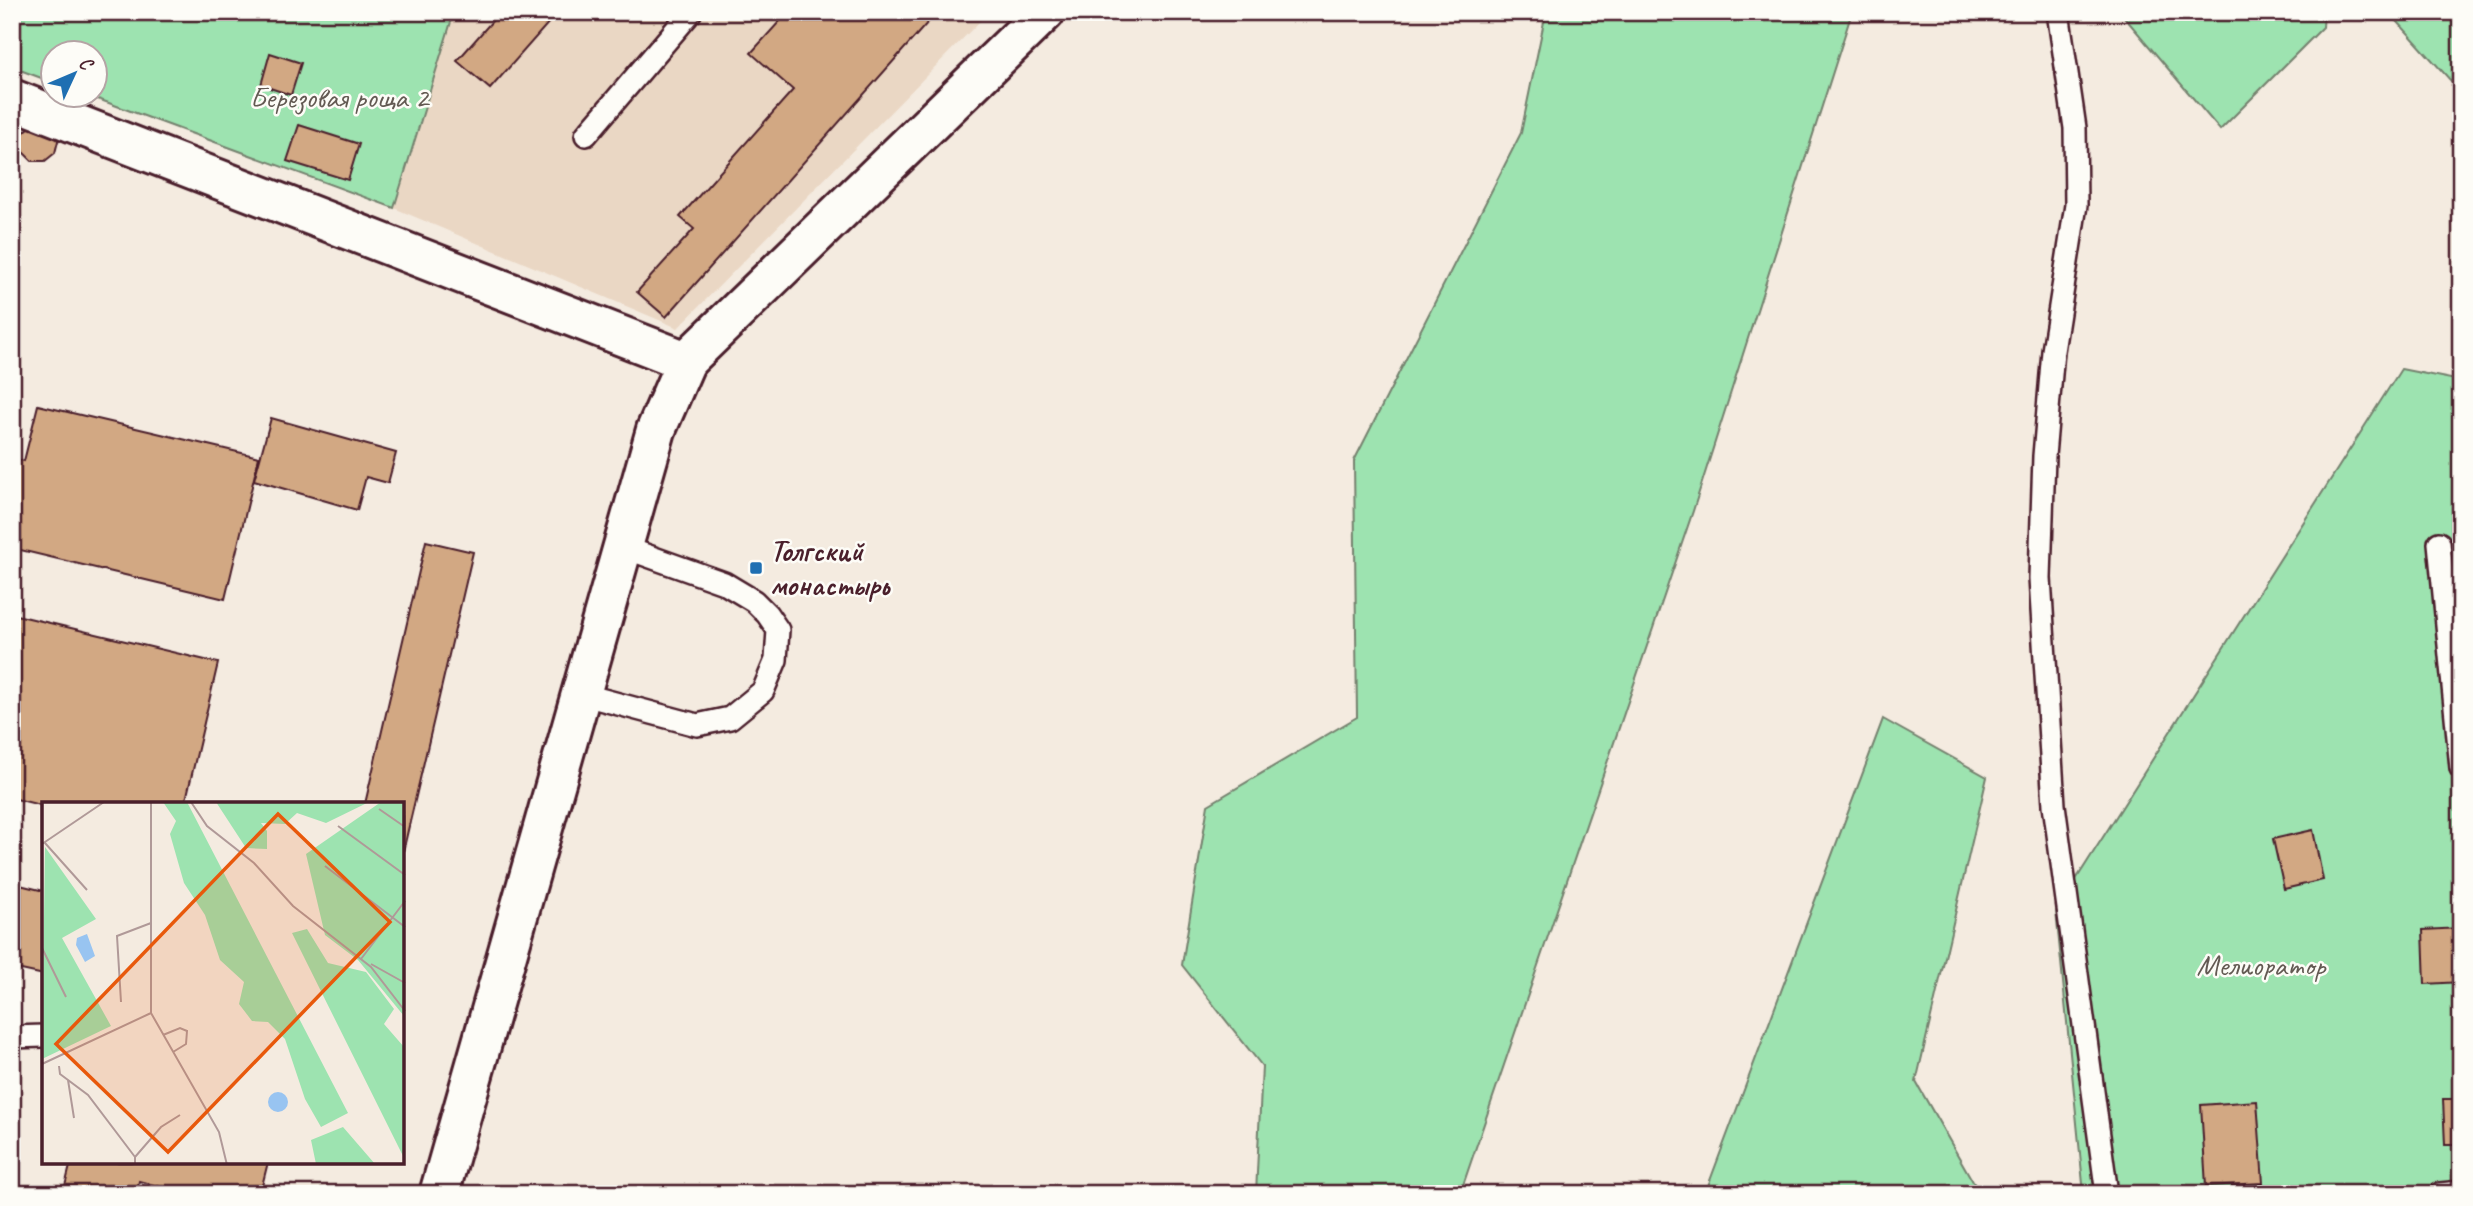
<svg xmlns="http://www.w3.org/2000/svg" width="2473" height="1206" viewBox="0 0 2473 1206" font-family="Caveat,sans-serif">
<rect width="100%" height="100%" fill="#f4ebe0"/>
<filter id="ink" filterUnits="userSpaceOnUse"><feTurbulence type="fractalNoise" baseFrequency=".0143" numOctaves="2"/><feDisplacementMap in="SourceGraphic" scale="14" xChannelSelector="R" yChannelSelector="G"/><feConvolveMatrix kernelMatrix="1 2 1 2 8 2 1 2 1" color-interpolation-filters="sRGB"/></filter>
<g filter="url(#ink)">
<path fill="#ead7c4" d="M 454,12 L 989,12 L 678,328 L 394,208 Z"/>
<path fill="#9de3b0" stroke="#74816e" stroke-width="2" d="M 12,12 L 454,12 L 394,208 L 87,95 L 94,94 L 94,52 L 52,52 L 52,82 L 12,67 Z
M 1546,12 L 1852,12 L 1693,511 L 1460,1194 L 1256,1194 L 1262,1066 L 1182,965 L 1208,805 L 1357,717 L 1354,461 L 1521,133 Z
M 2120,12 L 2324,12 L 2323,27 L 2220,130 Z
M 2389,12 L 2461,12 L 2461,91 L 2460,91 Z
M 2401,369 L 2461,381 L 2461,1194 L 2084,1194 L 2056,911 Z
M 1883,719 L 1987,777 L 1916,1082 L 1980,1194 L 1705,1194 Z"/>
<path fill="#d2a883" stroke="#4a1f2b" stroke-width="2" d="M 500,12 L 558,12 L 490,89 L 457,61 Z
M 788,12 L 937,12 L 666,317 L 637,292 L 694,229 L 680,217 L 793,90 L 751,53 Z
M 270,53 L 301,63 L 291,95 L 261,85 Z
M 299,125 L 359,144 L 348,180 L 287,161 Z
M 31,126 L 56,135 L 58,141 L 55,153 L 45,161 L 32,161 L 23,152 L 20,140 L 22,134 Z
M 38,405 L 259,457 L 225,599 L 12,548 L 12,458 L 24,461 Z
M 271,418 L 396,453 L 388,483 L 366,477 L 357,510 L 254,480 Z
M 426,541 L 473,552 L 402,856 L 402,804 L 365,804 Z
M 12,614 L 218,663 L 185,804 L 44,804 L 44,806 L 12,798 Z
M 2313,830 L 2323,880 L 2284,889 L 2273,839 Z
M 12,883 L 44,891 L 44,975 L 12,968 Z
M 2461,928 L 2461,982 L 2425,984 L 2423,930 Z
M 2443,1099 L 2461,1099 L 2461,1145 L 2445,1145 Z
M 2257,1101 L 2263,1183 L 2206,1186 L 2201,1105 Z
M 71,1162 L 268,1162 L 260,1194 L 187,1194 L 139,1181 L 136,1194 L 63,1194 Z"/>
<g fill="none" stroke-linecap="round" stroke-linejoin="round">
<defs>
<path id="lane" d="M 2058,12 L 2075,128 L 2076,205 L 2053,351 L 2044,456 L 2040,578 L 2054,805 L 2107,1194
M 586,135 L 691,12
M 2439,543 L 2461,768
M 581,694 L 697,725 L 730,718 L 763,691 L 776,660 L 778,630 L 767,614 L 754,601 L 724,583 L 623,547
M 12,1037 L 44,1036
M 2440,1194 L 2461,1192"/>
<path id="street" d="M 12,99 L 686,361 L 656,430 L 439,1194"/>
<path id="secondary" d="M 686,361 L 1045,12"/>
</defs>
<use href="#lane" stroke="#4a1f2b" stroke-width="26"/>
<use href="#street" stroke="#4a1f2b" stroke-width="44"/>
<use href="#secondary" stroke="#4a1f2b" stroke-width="44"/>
<use href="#lane" stroke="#fdfcf7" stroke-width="21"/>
<use href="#street" stroke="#fdfcf7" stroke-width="38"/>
<use href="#secondary" stroke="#fdfcf7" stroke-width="38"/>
</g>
</g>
<rect fill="#1f6fb2" stroke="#fdfcf7" stroke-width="2.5" x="749" y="561" width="14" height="14" rx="3.5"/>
<g text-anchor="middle" stroke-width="5" stroke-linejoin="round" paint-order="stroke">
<g font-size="30" fill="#635a53" stroke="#fdfcf7">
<text x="339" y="107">Березовая роща 2</text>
<text x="2261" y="975">Мелиоратор</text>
</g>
<g font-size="30" font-weight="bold" fill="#4a1f2b" stroke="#fdfcf7" text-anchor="start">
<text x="770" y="561">Толгский<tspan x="770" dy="34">монастырь</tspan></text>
</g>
</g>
<g transform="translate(42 802)">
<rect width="362" height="362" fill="#f4ebe0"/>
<path d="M 121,0 L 145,0 L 306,311 L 279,325 L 263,297 L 243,237 L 226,220 L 210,219 L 197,202 L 202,180 L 178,158 L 163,113 L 142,81 L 128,32 L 134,19 ZM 174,0 L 327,0 L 284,21 L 255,11 L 243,22 L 219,21 L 225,29 L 225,47 L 204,46 ZM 339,0 L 362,0 L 362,214 L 316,158 L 283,133 L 264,52 ZM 3,45 L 54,117 L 20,136 L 69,224 L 0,257 ZM 265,127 L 286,161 L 324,170 L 352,207 L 342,222 L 362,245 L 362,356 L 250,131 ZM 301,325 L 333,362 L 274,362 L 269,338 Z" fill="#9de3b0"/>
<path d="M 45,132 L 53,154 L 43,160 L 34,143 L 35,136 ZM226 300a10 10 0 1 1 20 0a10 10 0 1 1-20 0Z" fill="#98c4f1"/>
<path fill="none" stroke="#b09998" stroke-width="2" d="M 109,0 L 109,211 L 177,330 L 185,363M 149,0 L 165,24 L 212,61 L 251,104 L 329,165 L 363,209M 337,7 L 363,25M 296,24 L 363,73M 3,41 L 45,88M 0,42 L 62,0M 283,64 L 363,125M 0,146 L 24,195M 319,157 L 363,99M 329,162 L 363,181M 79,200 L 75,134 L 109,121M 121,233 L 138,226 L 145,229 L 144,242 L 131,250M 0,262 L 109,211M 17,264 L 18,272 L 46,293 L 93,355 L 93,363M 26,278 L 32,316M 93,355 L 119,325 L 138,313"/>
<path fill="#e8590c" fill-opacity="0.15" stroke="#e8590c" stroke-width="3.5" d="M 236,12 L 348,120 L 126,350 L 14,242 Z"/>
<rect width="362" height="362" fill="none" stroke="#4a1f2b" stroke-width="3.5"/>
</g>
<rect width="2473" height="1206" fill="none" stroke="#fdfcf7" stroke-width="42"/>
<rect x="21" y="21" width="2431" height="1164" fill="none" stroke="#4a1f2b" stroke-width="2.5" filter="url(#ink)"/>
<g transform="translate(74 74) rotate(46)"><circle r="33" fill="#fdfcf7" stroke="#b5a4a5" stroke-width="2"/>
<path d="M0-5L12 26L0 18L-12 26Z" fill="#1f6fb2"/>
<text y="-10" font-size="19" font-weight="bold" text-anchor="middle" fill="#4a1f2b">С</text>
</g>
</svg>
